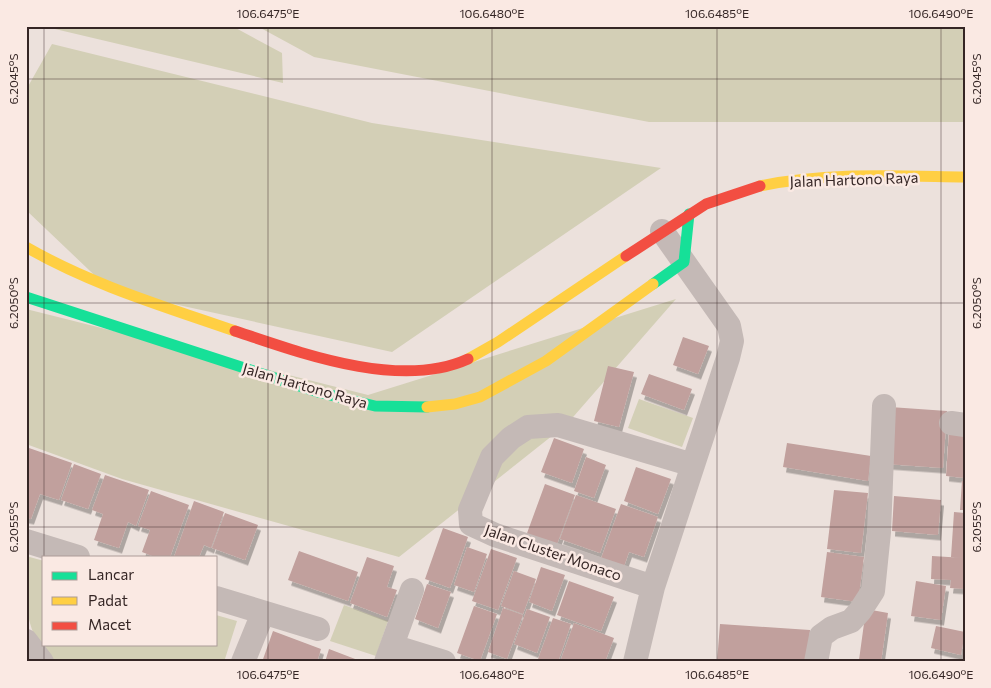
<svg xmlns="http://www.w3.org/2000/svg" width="991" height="688" viewBox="0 0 991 688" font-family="Commissioner,sans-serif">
<defs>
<filter id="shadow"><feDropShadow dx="3" dy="5.5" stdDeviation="0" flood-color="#0004"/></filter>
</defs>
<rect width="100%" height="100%" fill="#ece1dc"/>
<path fill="#d3cfb6" d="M 54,26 L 232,26 L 282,53 L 283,83 L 55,29 Z
M 257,26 L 965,26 L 965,122 L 649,122 L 314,57 Z
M 52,44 L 372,123 L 661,168 L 392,352 L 110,290 L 26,210 L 26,90 Z
M 676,299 L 567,424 L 399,557 L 122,479 L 26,444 L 26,309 L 368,395 Z
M 639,399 L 693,418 L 682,447 L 628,428 Z
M 26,556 L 44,561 L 44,644 L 216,644 L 216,615 L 237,621 L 224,662 L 53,662 C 22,631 26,597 26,556 Z
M 344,605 L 388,621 L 376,656 L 330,641 Z"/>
<path fill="#c1a09d" filter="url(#shadow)" d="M 683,337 L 709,346 L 698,374 L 673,365 Z
M 608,366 L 634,372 L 619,427 L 594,421 Z
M 649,374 L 692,389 L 684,410 L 641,394 Z
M 890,407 L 947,411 L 943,468 L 886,464 Z
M 949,431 L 965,433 L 965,478 L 946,476 Z
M 554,438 L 584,449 L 572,483 L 541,472 Z
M 787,443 L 871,456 L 868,481 L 783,467 Z
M 29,448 L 72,463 L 59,500 L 40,494 L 31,519 L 26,518 L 26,455 Z
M 586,457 L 606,465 L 594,498 L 574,491 Z
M 74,464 L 101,474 L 88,509 L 61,500 Z
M 636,467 L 671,479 L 658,514 L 624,501 Z
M 105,475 L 149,490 L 136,526 L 128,522 L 119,548 L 94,540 L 103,514 L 92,510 Z
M 962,481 L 965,481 L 965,510 L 960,510 Z
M 545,484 L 575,495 L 556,547 L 526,536 Z
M 834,490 L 868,493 L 861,553 L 827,549 Z
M 151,491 L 189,505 L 170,557 L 155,557 L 142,552 L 150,530 L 138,526 Z
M 576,495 L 616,509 L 600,553 L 560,539 Z
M 894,496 L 941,500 L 938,535 L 892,531 Z
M 194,501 L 224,512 L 211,548 L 204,545 L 199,557 L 174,557 Z
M 621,504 L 658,517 L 644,557 L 629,552 L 622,572 L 599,564 Z
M 954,512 L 965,513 L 965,558 L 951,557 Z
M 225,513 L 258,525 L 245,560 L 212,548 Z
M 443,528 L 468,537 L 450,588 L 425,579 Z
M 467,547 L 487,554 L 474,592 L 454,585 Z
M 491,549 L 517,558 L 498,610 L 472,601 Z
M 299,551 L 358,572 L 348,601 L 288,580 Z
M 827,552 L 864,557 L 858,602 L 821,597 Z
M 932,556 L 965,558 L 965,589 L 950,588 L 951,580 L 931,579 Z
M 367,557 L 394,566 L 387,587 L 397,590 L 387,617 L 350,603 Z
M 541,567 L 565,575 L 552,611 L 529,602 Z
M 514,571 L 536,579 L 523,614 L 501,606 Z
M 569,581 L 614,597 L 601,631 L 557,615 Z
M 916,581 L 946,586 L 941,620 L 911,616 Z
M 427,584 L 451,592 L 438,628 L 415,619 Z
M 474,606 L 497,614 L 480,661 L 457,653 Z
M 503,608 L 523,615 L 507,659 L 488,652 Z
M 527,609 L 550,617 L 537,653 L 514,644 Z
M 866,609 L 888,613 L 881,662 L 859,660 Z
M 553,618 L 571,624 L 558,662 L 537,662 Z
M 574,623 L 614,638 L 605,662 L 560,662 Z
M 720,624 L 810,630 L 808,662 L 717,662 Z
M 936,626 L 965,632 L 961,655 L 931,648 Z
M 273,631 L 321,649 L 317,662 L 262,662 Z
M 329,649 L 363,662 L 325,662 Z"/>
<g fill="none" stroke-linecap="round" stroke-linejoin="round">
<path stroke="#c4b9b6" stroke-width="24" d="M 951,423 L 965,425
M 26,541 L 78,557
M 653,587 L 495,535 L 471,524 L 470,510 L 492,457 L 511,438 L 528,427 L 558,425 L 693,465
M 216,598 L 318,629
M 26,641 L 42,662
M 392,646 L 444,662
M 243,662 L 263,613
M 386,662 L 412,590
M 635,662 L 653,587 L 728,358 L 732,341 L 729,326 L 662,231
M 816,662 L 821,636 L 832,628 L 851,621 L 860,611 L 873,591 L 879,532 L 884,406"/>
<path stroke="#16e098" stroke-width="11" d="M 653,284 L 684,262 L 689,214
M 26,297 L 318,392 L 375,406 L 427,407"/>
<path stroke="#ffcf43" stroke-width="11" d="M 760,186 C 827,172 896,176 965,177
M 26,247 C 92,285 163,306 235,331
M 468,359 L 498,342 L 626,256
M 427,407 L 455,404 L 480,397 L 546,361 L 653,284"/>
<path stroke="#f24e42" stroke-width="11" d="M 626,256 L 706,204 L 760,186
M 235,331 C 301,353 400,390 468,359"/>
</g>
<path fill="none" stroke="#352625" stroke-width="1" stroke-opacity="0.45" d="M 44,26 L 44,557M 268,26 L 268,662M 492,26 L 492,662M 717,26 L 717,662M 941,26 L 941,662M 26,79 L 965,79M 26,303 L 965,303M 26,527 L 965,527M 44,644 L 44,662"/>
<g text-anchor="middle" stroke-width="5" stroke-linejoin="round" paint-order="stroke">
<g font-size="15" fill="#352625" stroke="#fae9e3">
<text transform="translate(854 180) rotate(-2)" y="5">Jalan Hartono Raya</text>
<text transform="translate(305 386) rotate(16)" y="5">Jalan Hartono Raya</text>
<text transform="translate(553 553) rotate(19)" y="5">Jalan Cluster Monaco</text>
</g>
</g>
<rect width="991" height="688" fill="none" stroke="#fae9e3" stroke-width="55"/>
<rect x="42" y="556" width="175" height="90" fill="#fae9e3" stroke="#ab9b97"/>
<rect x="52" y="572" width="25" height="8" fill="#16e098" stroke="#ab9b97"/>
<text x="88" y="580" font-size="15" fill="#352625">Lancar</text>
<rect x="52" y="597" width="25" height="8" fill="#ffcf43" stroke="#ab9b97"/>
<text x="88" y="606" font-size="15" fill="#352625">Padat</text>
<rect x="52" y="622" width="25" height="8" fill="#f24e42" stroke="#ab9b97"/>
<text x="88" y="630" font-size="15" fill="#352625">Macet</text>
<rect x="28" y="28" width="936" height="632" fill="none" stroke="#352625" stroke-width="2"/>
<g font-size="12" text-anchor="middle" fill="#352625">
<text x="268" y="18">106.6475°E</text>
<text x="492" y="18">106.6480°E</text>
<text x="717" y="18">106.6485°E</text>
<text x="941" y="18">106.6490°E</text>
<text transform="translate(14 79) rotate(-90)" y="4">6.2045°S</text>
<text transform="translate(977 79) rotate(-90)" y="4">6.2045°S</text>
<text transform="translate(14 303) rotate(-90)" y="4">6.2050°S</text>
<text transform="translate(977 303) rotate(-90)" y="4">6.2050°S</text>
<text transform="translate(14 527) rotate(-90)" y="4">6.2055°S</text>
<text transform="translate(977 527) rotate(-90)" y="4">6.2055°S</text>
<text x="268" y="679">106.6475°E</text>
<text x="492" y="679">106.6480°E</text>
<text x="717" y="679">106.6485°E</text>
<text x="941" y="679">106.6490°E</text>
</g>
</svg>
